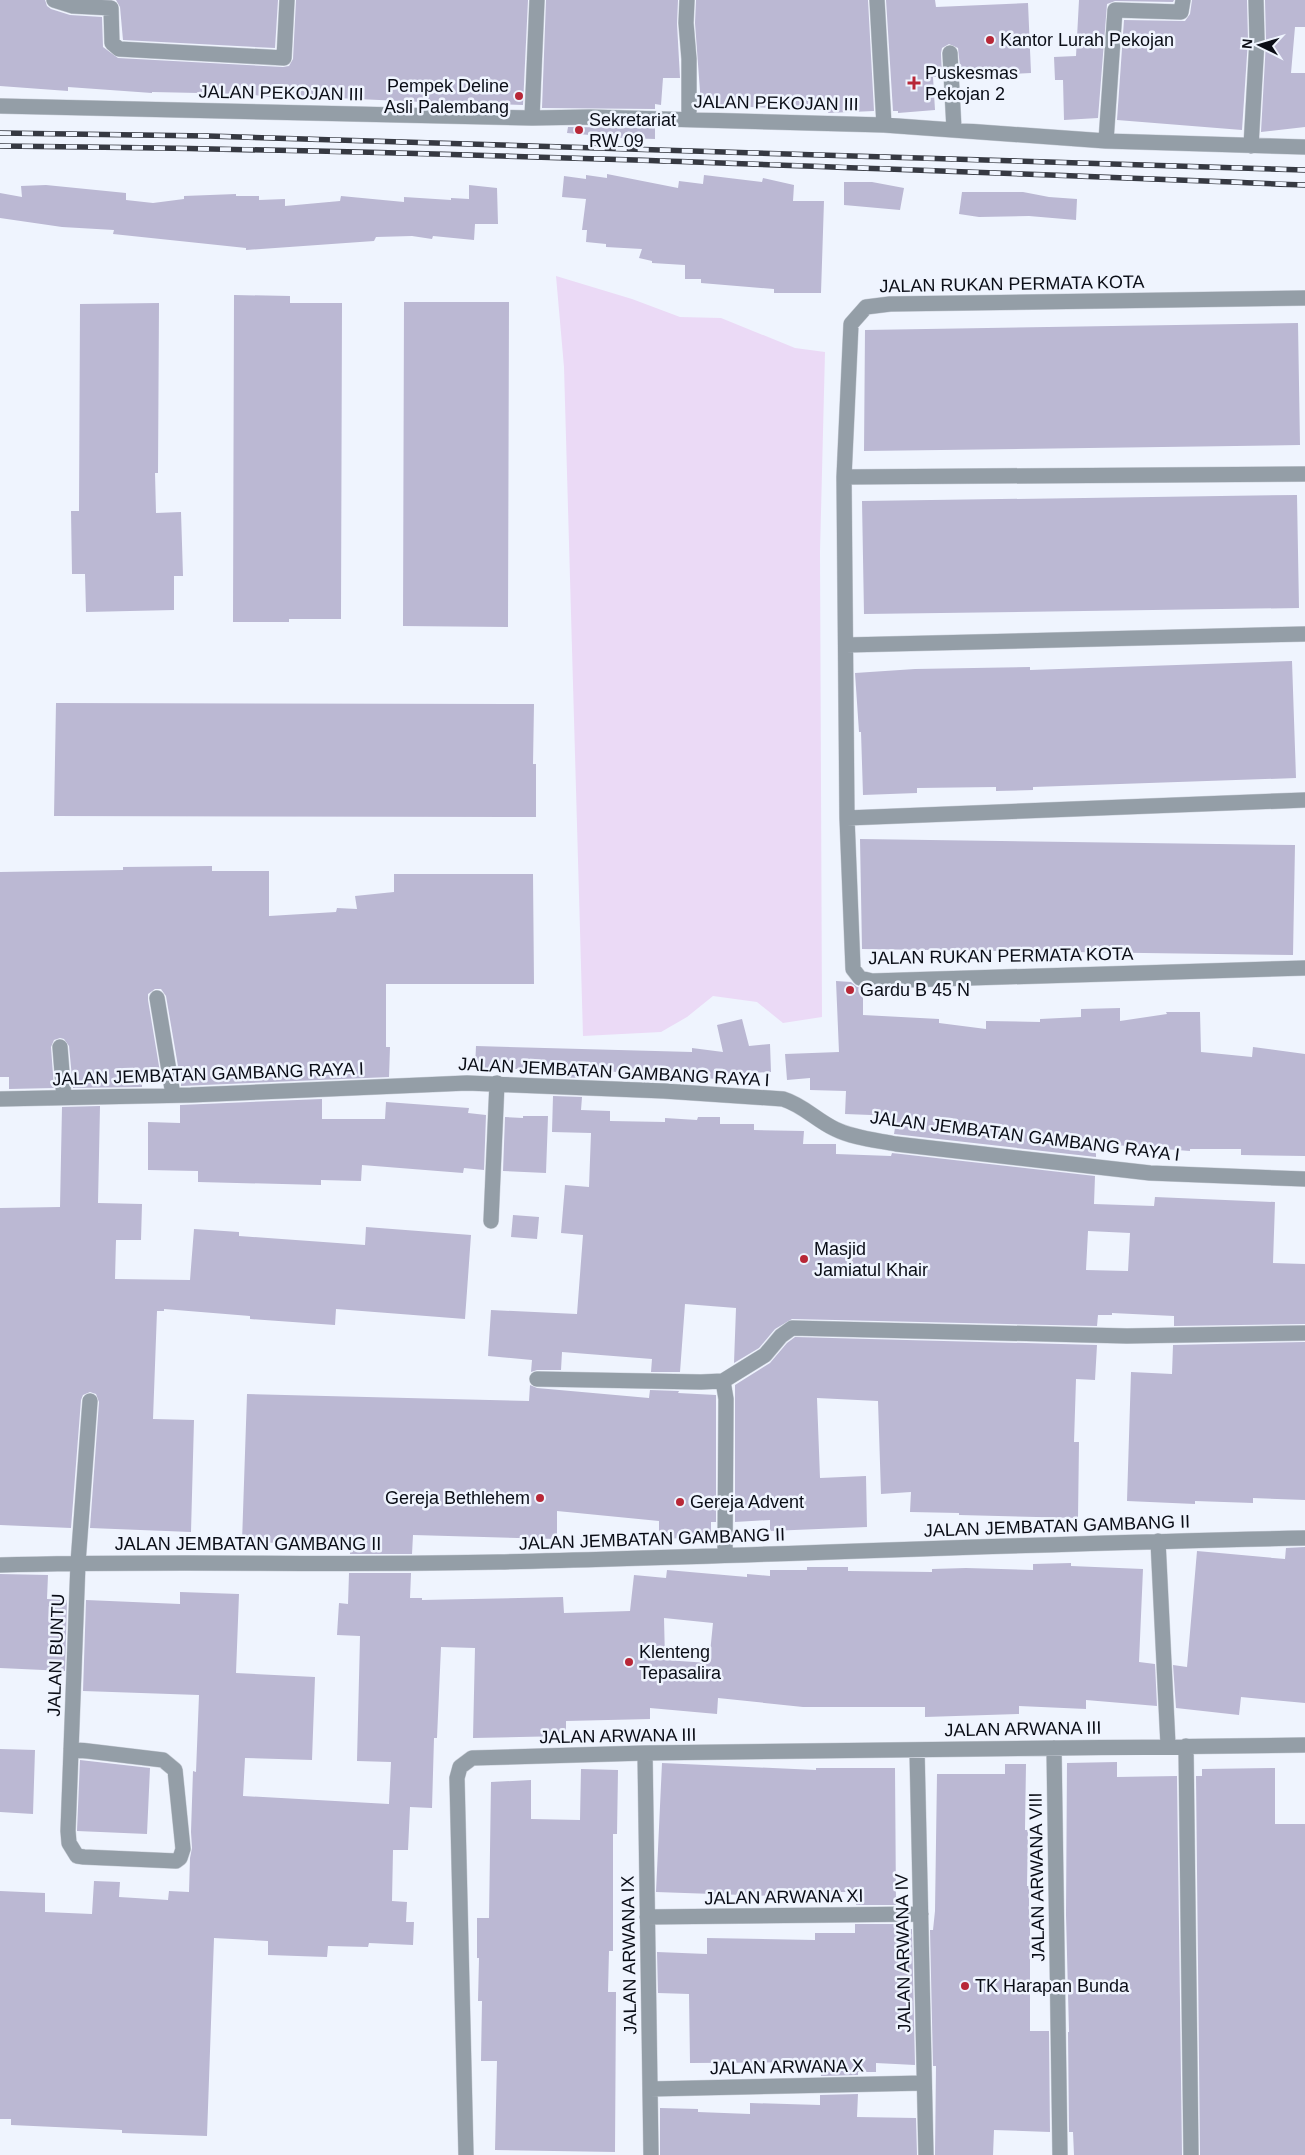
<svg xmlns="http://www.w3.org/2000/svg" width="1305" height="2155" viewBox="0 0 1305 2155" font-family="Arial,sans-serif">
<rect width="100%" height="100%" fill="#eff4fe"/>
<path fill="#ebdaf6" d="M 556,276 L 632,299 L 680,317 L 721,318 L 795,348 L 825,352 L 820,552 L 822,1017 L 783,1023 L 757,1002 L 713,996 L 687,1017 L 661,1032 L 583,1036 L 564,367 Z"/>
<path fill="#bbb8d3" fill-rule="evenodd" d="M 0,0 L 45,0 L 47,6 L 51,9 L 70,15 L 102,17 L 103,47 L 118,58 L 283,67 L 289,66 L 293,59 L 296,0 L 528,0 L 523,105 L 472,103 L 472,106 L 423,105 L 423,102 L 270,95 L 270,97 L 246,94 L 152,92 L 152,93 L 68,87 L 68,91 L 0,86 Z
M 116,0 L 278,0 L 275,48 L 123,40 L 120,7 Z
M 546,0 L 678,0 L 677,24 L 680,78 L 663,78 L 661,105 L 655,104 L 655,109 L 542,108 Z
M 696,0 L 868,0 L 874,111 L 828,113 L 828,110 L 701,105 L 695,23 Z
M 886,0 L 935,0 L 936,7 L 1028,3 L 1031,73 L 961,76 L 958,48 L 949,44 L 942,48 L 941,53 L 942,77 L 933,77 L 935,110 L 898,113 L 898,111 L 893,111 Z
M 1079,0 L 1174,0 L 1173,2 L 1115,1 L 1107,4 L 1098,118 L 1064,120 L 1063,80 L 1055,80 L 1054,57 L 1076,56 Z
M 1192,0 L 1247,0 L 1248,40 L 1242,130 L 1117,120 L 1124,20 L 1185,21 L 1190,14 Z
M 1265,0 L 1305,0 L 1305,27 L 1295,27 L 1291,73 L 1305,73 L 1305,127 L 1261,132 L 1266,41 Z
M 568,127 L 655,128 L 655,139 L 623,138 L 567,133 Z
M 607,174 L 678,188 L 679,181 L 703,184 L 704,175 L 762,182 L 763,178 L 794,185 L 793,201 L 824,201 L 821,293 L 774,293 L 774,289 L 701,283 L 701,279 L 685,279 L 685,265 L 652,263 L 652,261 L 639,258 L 642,249 L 606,247 L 606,244 L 586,242 L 587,230 L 582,230 L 586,199 L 562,197 L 564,176 L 586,179 L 586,175 L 607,178 Z
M 844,182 L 872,182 L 904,188 L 900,210 L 844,205 Z
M 46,185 L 126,193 L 126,200 L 153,203 L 184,199 L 184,196 L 236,194 L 236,196 L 259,196 L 259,200 L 285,199 L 285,206 L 340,201 L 341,196 L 404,202 L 404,197 L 451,200 L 451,198 L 469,199 L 469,185 L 497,188 L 498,224 L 475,224 L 474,240 L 433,236 L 432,239 L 412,236 L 376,237 L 374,241 L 246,250 L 246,248 L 113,234 L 114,230 L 62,227 L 0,218 L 0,193 L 22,197 L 21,186 Z
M 962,192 L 1023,192 L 1049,197 L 1077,199 L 1076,220 L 1029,216 L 979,217 L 959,214 Z
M 234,295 L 290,296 L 290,303 L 342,303 L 341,619 L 289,619 L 289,622 L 233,622 Z
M 404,302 L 509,302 L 508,627 L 403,626 Z
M 159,303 L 158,473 L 155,473 L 156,513 L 181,512 L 183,576 L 174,576 L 174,610 L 86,612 L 85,574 L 72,574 L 71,511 L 79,511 L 80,304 Z
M 1298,323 L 1300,445 L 864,451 L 865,330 Z
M 1297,495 L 1299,608 L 864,614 L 862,501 Z
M 1292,661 L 1296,778 L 1033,787 L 1033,790 L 996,791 L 996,787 L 917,788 L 917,793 L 863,795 L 861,732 L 859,732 L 855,673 L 915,669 L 1030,667 L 1030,670 Z
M 56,703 L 534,704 L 533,764 L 536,764 L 536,817 L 54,816 Z
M 860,839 L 1295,845 L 1293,955 L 862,949 Z
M 212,866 L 212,871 L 269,871 L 269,916 L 336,912 L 337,908 L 357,909 L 355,896 L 394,892 L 394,874 L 533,874 L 534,984 L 386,984 L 386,1047 L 390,1047 L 389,1077 L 181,1086 L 181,1072 L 179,1072 L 166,996 L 161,989 L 155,989 L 148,994 L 148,1000 L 160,1072 L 142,1072 L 142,1087 L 73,1088 L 69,1046 L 64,1039 L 60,1038 L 54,1040 L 51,1047 L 54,1088 L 9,1089 L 9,1077 L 0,1077 L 0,872 L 123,870 L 123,867 Z
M 836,981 L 851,982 L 857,987 L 863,988 L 863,1015 L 939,1019 L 939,1023 L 986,1029 L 986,1021 L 1040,1022 L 1040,1019 L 1081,1017 L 1081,1009 L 1120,1008 L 1120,1021 L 1167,1014 L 1166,1012 L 1200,1012 L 1201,1052 L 1252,1057 L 1253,1047 L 1305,1054 L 1305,1156 L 1241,1155 L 1241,1149 L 1190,1149 L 1190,1151 L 1164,1149 L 1164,1148 L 1096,1144 L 1096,1157 L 894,1134 L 897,1116 L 845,1114 L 846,1091 L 810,1090 L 810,1078 L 787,1080 L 785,1054 L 839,1052 Z
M 742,1019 L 749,1046 L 770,1044 L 771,1072 L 733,1074 L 733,1081 L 689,1076 L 690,1074 L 583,1071 L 582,1078 L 554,1077 L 554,1070 L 475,1068 L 476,1046 L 692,1052 L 692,1048 L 723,1052 L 717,1025 Z
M 553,1096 L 582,1097 L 581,1110 L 610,1111 L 610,1121 L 665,1122 L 665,1118 L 697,1120 L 698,1117 L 720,1117 L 720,1124 L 754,1124 L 754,1130 L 804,1131 L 803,1144 L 836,1144 L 836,1154 L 891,1156 L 892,1153 L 1095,1176 L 1094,1204 L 1154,1206 L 1155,1197 L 1275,1202 L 1273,1263 L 1305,1264 L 1305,1324 L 1174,1326 L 1174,1316 L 1112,1313 L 1112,1315 L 1098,1315 L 1097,1326 L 792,1319 L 775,1329 L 759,1348 L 734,1363 L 736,1308 L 685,1304 L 680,1372 L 651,1372 L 652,1359 L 562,1352 L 561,1370 L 537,1370 L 531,1372 L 532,1360 L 488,1356 L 491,1310 L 577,1314 L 583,1235 L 561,1233 L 565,1185 L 589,1187 L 591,1133 L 552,1132 ZM 1088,1231 L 1130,1233 L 1128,1271 L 1086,1270 Z
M 322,1099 L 322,1119 L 385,1119 L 386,1102 L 469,1108 L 468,1113 L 486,1115 L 484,1170 L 464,1168 L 463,1173 L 362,1165 L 361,1181 L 321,1180 L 321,1185 L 198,1182 L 198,1171 L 148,1170 L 148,1122 L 180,1123 L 180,1105 Z
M 100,1106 L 98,1203 L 142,1204 L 141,1240 L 116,1240 L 115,1279 L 190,1280 L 194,1229 L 239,1232 L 239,1236 L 365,1245 L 366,1227 L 471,1235 L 465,1319 L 336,1309 L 335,1325 L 250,1319 L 250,1316 L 164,1309 L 164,1311 L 157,1311 L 153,1419 L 194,1420 L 191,1532 L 90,1528 L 99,1402 L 96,1394 L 90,1392 L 83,1395 L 81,1400 L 71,1528 L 0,1525 L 0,1208 L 60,1207 L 62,1107 Z
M 523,1116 L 548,1116 L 546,1173 L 503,1171 L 505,1117 L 523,1118 Z
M 513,1215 L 539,1217 L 537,1239 L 511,1237 Z
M 795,1337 L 1097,1345 L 1095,1380 L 1076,1379 L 1074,1442 L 1079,1442 L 1078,1518 L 959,1515 L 959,1513 L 910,1512 L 911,1492 L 881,1494 L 878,1401 L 817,1398 L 820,1478 L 866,1476 L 867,1527 L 770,1531 L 770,1520 L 735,1522 L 735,1385 L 770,1363 L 787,1343 Z
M 1305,1342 L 1305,1500 L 1253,1498 L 1253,1503 L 1195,1501 L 1195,1504 L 1127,1501 L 1131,1372 L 1172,1374 L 1173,1345 Z
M 530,1385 L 537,1388 L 649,1398 L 650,1390 L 679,1391 L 678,1393 L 716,1395 L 716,1522 L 711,1522 L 711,1533 L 685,1534 L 685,1538 L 659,1539 L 659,1521 L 557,1511 L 557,1539 L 413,1535 L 412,1554 L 350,1554 L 350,1545 L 242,1542 L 247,1394 L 529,1401 Z
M 1305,1547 L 1305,1703 L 1241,1697 L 1239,1715 L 1176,1708 L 1173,1665 L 1187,1667 L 1197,1551 L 1285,1559 L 1286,1548 Z
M 1071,1563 L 1071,1566 L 1143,1569 L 1139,1662 L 1155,1664 L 1157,1706 L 1086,1700 L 1086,1709 L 1019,1706 L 1019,1714 L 925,1717 L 925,1707 L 803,1707 L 718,1698 L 717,1714 L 650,1708 L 650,1719 L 566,1721 L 566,1736 L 473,1738 L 475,1648 L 441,1647 L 437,1738 L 434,1738 L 432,1808 L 410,1807 L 408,1850 L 393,1850 L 392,1901 L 407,1902 L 406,1922 L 414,1922 L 413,1945 L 369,1943 L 368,1947 L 328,1946 L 327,1957 L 268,1955 L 268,1941 L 214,1938 L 207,2136 L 122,2133 L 122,2130 L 11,2125 L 11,2119 L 0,2119 L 0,1891 L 45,1893 L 45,1912 L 92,1914 L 94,1881 L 120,1882 L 119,1897 L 168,1900 L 169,1891 L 189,1892 L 190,1858 L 192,1848 L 191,1832 L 193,1771 L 196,1772 L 199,1695 L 83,1691 L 86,1600 L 180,1604 L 180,1592 L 239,1594 L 236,1673 L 315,1677 L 312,1760 L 245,1758 L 243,1796 L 389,1804 L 391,1762 L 357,1761 L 360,1636 L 337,1635 L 339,1603 L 348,1604 L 349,1573 L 411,1573 L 410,1598 L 422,1598 L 422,1600 L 563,1597 L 564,1613 L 630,1611 L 634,1575 L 666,1578 L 667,1570 L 747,1577 L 747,1574 L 770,1576 L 770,1570 L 807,1570 L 807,1567 L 848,1567 L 848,1571 L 932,1572 L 932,1569 L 966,1568 L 1033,1570 L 1033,1564 ZM 664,1618 L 713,1623 L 709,1663 L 665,1660 Z
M 0,1574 L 48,1575 L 47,1599 L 67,1600 L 65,1671 L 0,1668 Z
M 0,1749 L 35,1750 L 33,1814 L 0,1812 Z
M 80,1760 L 150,1768 L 147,1834 L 77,1831 Z
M 1117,1762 L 1117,1777 L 1177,1776 L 1182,2155 L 1074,2155 L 1073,2132 L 1069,2132 L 1068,2032 L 1069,2032 L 1066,1915 L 1067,1763 Z
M 662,1763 L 816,1770 L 816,1768 L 895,1768 L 896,1905 L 856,1905 L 856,1892 L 805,1892 L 804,1897 L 656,1892 Z
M 1005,1764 L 1026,1764 L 1025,1830 L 1028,1830 L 1027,1886 L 1029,1886 L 1029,1917 L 1030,1917 L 1030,2031 L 1049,2031 L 1050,2132 L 994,2130 L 993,2155 L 935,2155 L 936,2066 L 933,2066 L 930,1930 L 933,1930 L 935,1911 L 937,1774 L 1005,1774 Z
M 1275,1768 L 1275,1824 L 1305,1824 L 1305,2155 L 1200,2155 L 1196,1776 L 1202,1776 L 1202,1769 Z
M 581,1769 L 618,1770 L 617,1834 L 613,1834 L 613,1951 L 609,1951 L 608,1992 L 616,1992 L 615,2152 L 495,2150 L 497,2061 L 481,2061 L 482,2001 L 478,2001 L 479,1958 L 477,1958 L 477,1918 L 489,1918 L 491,1782 L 531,1780 L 531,1819 L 580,1820 Z
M 855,1924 L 896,1924 L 896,1929 L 912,1929 L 915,2065 L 876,2063 L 876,2072 L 858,2072 L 858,2075 L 821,2076 L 821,2062 L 690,2063 L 689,1994 L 658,1993 L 657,1952 L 707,1954 L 707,1938 L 815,1940 L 815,1933 L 855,1933 Z
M 858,2094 L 857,2117 L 916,2118 L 917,2155 L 660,2155 L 660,2108 L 698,2109 L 698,2112 L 750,2114 L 750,2103 L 820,2105 L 820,2095 Z"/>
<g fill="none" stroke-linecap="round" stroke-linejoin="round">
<defs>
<path id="minor" d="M 54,0 L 73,6 L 111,8 L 112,43 L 119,49 L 284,58 L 287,0
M 687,0 L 686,23 L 689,59 L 689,120
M 877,0 L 884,125
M 950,53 L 954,129
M 0,106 L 532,118 L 590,117 L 884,125 L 1106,141 L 1305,147
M 532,118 L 537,0
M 1106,141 L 1115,10 L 1181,12 L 1183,0
M 1251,146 L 1257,40 L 1256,0
M 1305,298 L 890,304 L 866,307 L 851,324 L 844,477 L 847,818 L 853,969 L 860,978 L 872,981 L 1305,968
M 844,477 L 1305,474
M 846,645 L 1305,634
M 847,818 L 1305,800
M 157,998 L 173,1095
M 60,1047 L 64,1098
M 0,1099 L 191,1095 L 467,1083 L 664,1091 L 783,1099 C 803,1105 816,1120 835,1129 C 853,1138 876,1140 896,1144 L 1150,1173 L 1305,1179
M 491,1221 L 497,1083
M 537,1379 L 701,1382 L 723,1381 L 765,1355 L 781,1336 L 792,1328 L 1127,1336 L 1305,1333
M 723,1381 L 726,1399 L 725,1555
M 1158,1541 L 1168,1745
M 0,1565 C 166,1560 332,1566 499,1562 C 767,1556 1036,1543 1305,1538
M 1186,1746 L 1191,2155
M 1054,1748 L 1060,2155
M 71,1749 L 163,1760 L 175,1770 L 183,1849 L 180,1858 L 176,1861 L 84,1857 L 77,1856 L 69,1843 L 68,1831 L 78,1563 L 90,1401
M 917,1750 L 926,2155
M 645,1753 L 651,2155
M 647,1917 L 921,1914
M 650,2089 L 924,2083
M 466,2155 L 457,1778 L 460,1767 L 472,1758 L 645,1753 L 1305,1745"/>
</defs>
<use href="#minor" stroke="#cacfd9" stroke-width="16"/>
<use href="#minor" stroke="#949ea7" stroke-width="15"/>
<defs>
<path id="rail" d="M 0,133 L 208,136 L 1305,170
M 0,146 C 435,150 870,168 1305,185"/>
</defs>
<use href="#rail" stroke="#363942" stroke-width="5.5"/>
<use href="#rail" stroke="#eff4fe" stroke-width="4" stroke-dasharray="11" stroke-linecap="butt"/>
</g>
<g fill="#b82737" stroke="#eff4fe" stroke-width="2">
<circle cx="990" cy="40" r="5"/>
<path d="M911.5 75.5h5v5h5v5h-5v5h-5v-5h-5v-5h5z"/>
<circle cx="519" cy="96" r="5"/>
<circle cx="579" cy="130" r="5"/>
<circle cx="850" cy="990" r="5"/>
<circle cx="804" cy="1259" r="5"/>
<circle cx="540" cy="1498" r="5"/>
<circle cx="680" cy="1502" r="5"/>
<circle cx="629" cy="1662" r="5"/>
<circle cx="965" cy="1986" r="5"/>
</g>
<g text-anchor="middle" stroke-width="5" stroke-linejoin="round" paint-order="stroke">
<g font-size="18" fill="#0a0d16" stroke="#eff4fe" text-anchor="start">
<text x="1000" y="46">Kantor Lurah Pekojan</text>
<text x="925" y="79">Puskesmas<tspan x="925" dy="21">Pekojan 2</tspan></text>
<text x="509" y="92" text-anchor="end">Pempek Deline<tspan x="509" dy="21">Asli Palembang</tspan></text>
<text x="589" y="126">Sekretariat<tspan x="589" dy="21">RW 09</tspan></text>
<text x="860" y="996">Gardu B 45 N</text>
<text x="814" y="1255">Masjid<tspan x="814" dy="21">Jamiatul Khair</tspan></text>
<text x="530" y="1504" text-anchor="end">Gereja Bethlehem</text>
<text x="690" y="1508">Gereja Advent</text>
<text x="639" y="1658">Klenteng<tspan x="639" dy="21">Tepasalira</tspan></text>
<text x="975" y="1992">TK Harapan Bunda</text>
</g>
<g font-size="18" fill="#0a0d16" stroke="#eff4fe">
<text transform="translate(281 93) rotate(1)" y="6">JALAN PEKOJAN III</text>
<text transform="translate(776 103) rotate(1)" y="6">JALAN PEKOJAN III</text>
<text transform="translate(1012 284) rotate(-1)" y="6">JALAN RUKAN PERMATA KOTA</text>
<text transform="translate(1001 956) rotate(-1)" y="6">JALAN RUKAN PERMATA KOTA</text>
<text transform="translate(614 1072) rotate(3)" y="6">JALAN JEMBATAN GAMBANG RAYA I</text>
<text transform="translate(208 1074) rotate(-2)" y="6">JALAN JEMBATAN GAMBANG RAYA I</text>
<text transform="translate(1025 1136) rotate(7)" y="6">JALAN JEMBATAN GAMBANG RAYA I</text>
<text transform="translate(1057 1526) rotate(-2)" y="6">JALAN JEMBATAN GAMBANG II</text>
<text transform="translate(652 1539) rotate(-2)" y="6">JALAN JEMBATAN GAMBANG II</text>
<text x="248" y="1550">JALAN JEMBATAN GAMBANG II</text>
<text transform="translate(56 1655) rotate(-88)" y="6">JALAN BUNTU</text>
<text transform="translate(1023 1729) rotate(-1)" y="6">JALAN ARWANA III</text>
<text transform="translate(618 1736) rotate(-1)" y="6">JALAN ARWANA III</text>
<text transform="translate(1037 1877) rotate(-91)" y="6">JALAN ARWANA VIII</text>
<text transform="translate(784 1897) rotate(-1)" y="6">JALAN ARWANA XI</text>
<text transform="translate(903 1953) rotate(-91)" y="6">JALAN ARWANA IV</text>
<text transform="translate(629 1955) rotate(-91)" y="6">JALAN ARWANA IX</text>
<text transform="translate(787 2067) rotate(-1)" y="6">JALAN ARWANA X</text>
</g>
</g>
<g transform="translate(1260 45) rotate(275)" stroke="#eff4fe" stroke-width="4" paint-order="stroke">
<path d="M0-4L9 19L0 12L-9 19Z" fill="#0a0d16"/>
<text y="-8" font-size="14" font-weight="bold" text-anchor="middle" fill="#0a0d16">N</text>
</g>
</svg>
